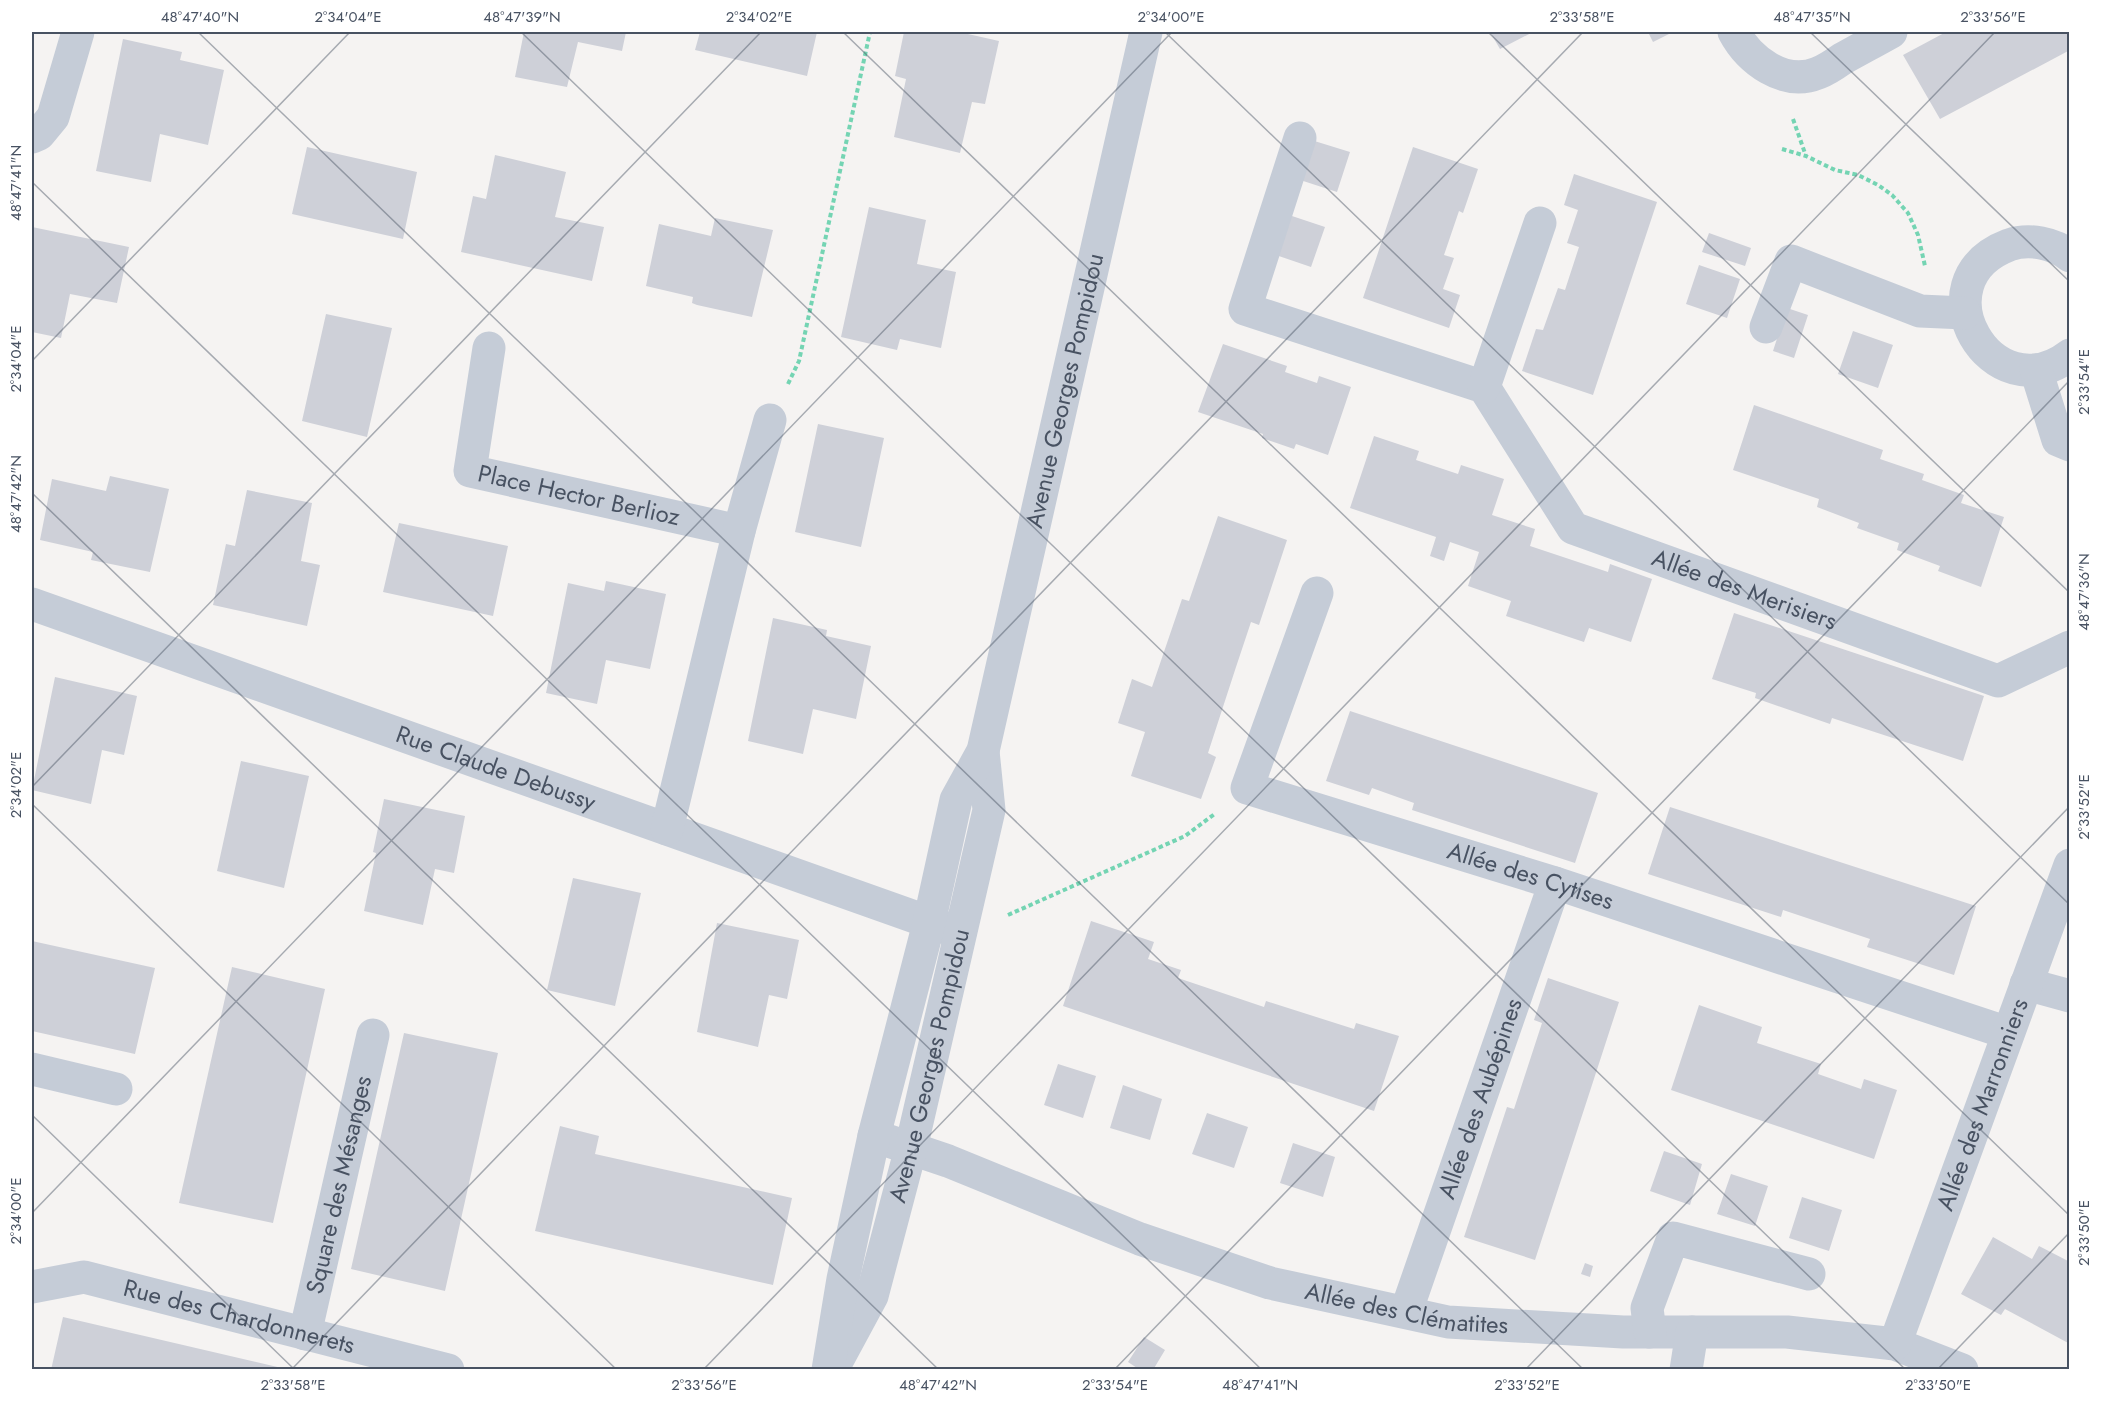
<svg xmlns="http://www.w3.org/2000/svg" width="2101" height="1401" viewBox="0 0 2101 1401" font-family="Jost,sans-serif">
<rect width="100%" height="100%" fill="#f5f3f2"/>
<path fill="#ced0d8" d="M 524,32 L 626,32 L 622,51 L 578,42 L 567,87 L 515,77 Z
M 700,32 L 817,32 L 807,76 L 695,50 Z
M 904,32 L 959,32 L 999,41 L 985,104 L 972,102 L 960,153 L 894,137 L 906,79 L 895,76 Z
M 1490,32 L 1533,32 L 1500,49 Z
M 1648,32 L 1673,32 L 1653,42 Z
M 1946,32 L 2070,32 L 2070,50 L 1940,119 L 1903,55 Z
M 123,39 L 182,52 L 180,60 L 224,70 L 208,145 L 160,134 L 151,182 L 96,171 Z
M 1308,139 L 1350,152 L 1337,192 L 1294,178 Z
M 307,147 L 417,172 L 403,239 L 292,214 Z
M 1413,147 L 1478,169 L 1463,213 L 1459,211 L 1444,255 L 1454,258 L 1443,289 L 1460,295 L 1449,328 L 1363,298 Z
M 495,155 L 566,172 L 555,217 L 604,227 L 592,281 L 461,252 L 473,196 L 486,199 Z
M 1574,174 L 1657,202 L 1593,395 L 1522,371 L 1536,329 L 1543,330 L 1558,288 L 1565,290 L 1579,247 L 1567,243 L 1578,210 L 1564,205 Z
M 869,207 L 926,220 L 917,264 L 956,272 L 941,348 L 900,339 L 897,350 L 841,337 Z
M 1283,213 L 1325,227 L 1311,267 L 1270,253 Z
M 715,218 L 773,230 L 752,317 L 697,305 L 692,303 L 693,297 L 646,286 L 659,224 L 711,236 Z
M 32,227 L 129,247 L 117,303 L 70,294 L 61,338 L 32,332 Z
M 1709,233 L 1751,248 L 1745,266 L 1702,252 Z
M 1699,265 L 1740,279 L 1727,318 L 1686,304 Z
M 1787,308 L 1808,315 L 1794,358 L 1773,351 Z
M 326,314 L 392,328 L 367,437 L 302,421 Z
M 1853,331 L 1893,345 L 1878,388 L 1838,374 Z
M 1223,344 L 1287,366 L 1285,372 L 1317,383 L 1319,376 L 1351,387 L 1328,455 L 1296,444 L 1294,449 L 1262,438 L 1263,434 L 1198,412 Z
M 1754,405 L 1883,450 L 1880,459 L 1924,474 L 1922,480 L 1964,495 L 1961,503 L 2004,517 L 1981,587 L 1938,571 L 1940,566 L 1897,550 L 1899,543 L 1857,528 L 1859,523 L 1817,507 L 1819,499 L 1733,470 Z
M 818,424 L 884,438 L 861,547 L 795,532 Z
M 1374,436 L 1419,451 L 1416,460 L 1458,474 L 1461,465 L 1504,479 L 1492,515 L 1535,529 L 1530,546 L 1608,572 L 1610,564 L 1652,579 L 1631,642 L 1589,628 L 1584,642 L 1506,616 L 1511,601 L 1468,586 L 1479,552 L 1450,542 L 1444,561 L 1430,556 L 1436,537 L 1350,508 Z
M 110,476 L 169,489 L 150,572 L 91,560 L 93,552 L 40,540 L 52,479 L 106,491 Z
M 247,490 L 312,503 L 301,561 L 320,565 L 307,626 L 213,605 L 226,544 L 235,546 Z
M 1218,516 L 1287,540 L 1259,625 L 1251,622 L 1236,667 L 1208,753 L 1216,757 L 1201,799 L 1131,776 L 1145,732 L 1118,723 L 1132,679 L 1152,687 L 1182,599 L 1189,601 Z
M 399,523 L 508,546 L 493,616 L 383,592 Z
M 606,581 L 666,594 L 650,669 L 606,660 L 597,704 L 546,693 L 568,583 L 604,591 Z
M 1734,613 L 1984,696 L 1963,761 L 1832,718 L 1830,724 L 1755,698 L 1756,693 L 1712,679 Z
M 773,618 L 827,630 L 826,636 L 871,646 L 856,719 L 813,709 L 803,754 L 748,741 Z
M 55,677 L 137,696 L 124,755 L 102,750 L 91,804 L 32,790 Z
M 1350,711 L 1598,793 L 1575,863 L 1412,810 L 1414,803 L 1372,788 L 1369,795 L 1326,781 Z
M 241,761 L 309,776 L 284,888 L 217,871 Z
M 384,799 L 465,816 L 454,873 L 435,869 L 423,925 L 364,911 L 376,853 L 373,852 Z
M 1670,807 L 1976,906 L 1954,975 L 1867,947 L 1870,939 L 1783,910 L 1781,917 L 1648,874 Z
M 573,878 L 641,893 L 615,1006 L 547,990 Z
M 1091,921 L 1154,942 L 1148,959 L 1181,970 L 1178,978 L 1264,1007 L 1266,1001 L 1354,1029 L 1356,1023 L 1399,1036 L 1374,1111 L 1063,1006 Z
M 717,923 L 799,940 L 787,999 L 769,995 L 758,1047 L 697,1032 Z
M 32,941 L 155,968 L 135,1054 L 32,1031 Z
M 232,967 L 325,989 L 273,1223 L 179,1203 Z
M 1548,978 L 1619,1002 L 1535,1260 L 1464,1237 L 1507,1107 L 1514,1109 L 1527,1069 L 1542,1023 L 1534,1020 Z
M 1699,1005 L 1762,1027 L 1757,1043 L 1821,1064 L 1818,1074 L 1861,1089 L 1864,1079 L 1897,1090 L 1874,1159 L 1671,1090 Z
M 404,1033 L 498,1053 L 445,1291 L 351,1269 Z
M 1058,1064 L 1096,1076 L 1083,1118 L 1044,1105 Z
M 1123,1085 L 1162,1099 L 1150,1140 L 1110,1128 Z
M 1207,1113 L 1248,1127 L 1234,1168 L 1192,1154 Z
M 560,1126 L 599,1136 L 595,1154 L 792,1198 L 773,1285 L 535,1231 Z
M 1293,1143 L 1335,1157 L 1323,1197 L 1280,1183 Z
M 1664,1151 L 1702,1164 L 1690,1205 L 1650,1191 Z
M 1731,1174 L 1768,1186 L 1755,1226 L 1717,1214 Z
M 1802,1197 L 1842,1210 L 1829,1251 L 1789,1238 Z
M 1993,1237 L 2032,1259 L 2039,1246 L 2070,1262 L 2070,1344 L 2005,1309 L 2001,1315 L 1961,1294 Z
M 1585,1263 L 1593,1266 L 1590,1277 L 1581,1274 Z
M 63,1317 L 286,1369 L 286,1370 L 51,1370 Z
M 1144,1337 L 1165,1350 L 1153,1370 L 1140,1370 L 1128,1362 Z"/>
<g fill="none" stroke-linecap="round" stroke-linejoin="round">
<path stroke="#74d4b3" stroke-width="4" stroke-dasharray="4.5 3" stroke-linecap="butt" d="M 1793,119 L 1806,156
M 1782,149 L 1806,156 L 1835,170 L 1858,175 L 1878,185 L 1892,195 L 1908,213 L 1918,235 L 1925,266
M 788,384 L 799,361 L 870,32
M 1008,915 L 1185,836 L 1216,813"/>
<g stroke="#c5ccd7" stroke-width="33">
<path d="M 1734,32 C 1749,60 1784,87 1818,73 C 1826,70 1835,64 1842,59 C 1858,50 1875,41 1891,32"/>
<path d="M 32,137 L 39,134 L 53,117 L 78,32"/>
<path id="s1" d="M 1300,138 L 1245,309 L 1484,387 L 1573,528 L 1998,681 L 2070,647"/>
<path d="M 2070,256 C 2054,243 2029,238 2009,245 C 1914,281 1992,415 2070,355"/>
<path d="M 1766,327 L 1791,261 L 1920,311 L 1965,313"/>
<path id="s2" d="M 489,348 L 470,471 L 739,531"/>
<path d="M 2036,370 L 2058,440 L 2070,445"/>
<path d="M 1484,387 L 1540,223"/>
<path id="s3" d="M 1317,593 L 1247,788 L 1555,883 L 2008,1033"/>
<path id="s4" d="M 32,604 L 960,933"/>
<path d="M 667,829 L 739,531 L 770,420"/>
<path d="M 2026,984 L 2070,996"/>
<path d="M 32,1069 L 116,1089"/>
<path id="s5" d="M 874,1136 L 948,1161 L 1140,1239 L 1270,1283 L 1448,1322 L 1623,1332 L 1787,1332 L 1895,1344 L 1962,1370"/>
<path id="s6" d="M 32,1287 L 84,1277 L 448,1370"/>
<path id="s7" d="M 1406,1312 L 1555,883"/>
<path d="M 1650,1332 L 1647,1308 L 1673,1238 L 1809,1274"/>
<path id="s8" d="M 305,1334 L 373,1035"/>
<path id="s9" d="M 1895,1344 L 2070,865"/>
<path id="s10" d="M 838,1359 L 872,1296 L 911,1148 L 989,810 L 983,751"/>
<path id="s11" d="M 828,1370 L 843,1279 L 874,1136 L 929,923 L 956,800 L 983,751 L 1146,32"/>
<path d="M 1686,1370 L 1692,1332"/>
</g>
</g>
<path fill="none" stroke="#485262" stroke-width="1.5" stroke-opacity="0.45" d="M 198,32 L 1584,1370M 521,32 L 1906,1370M 843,32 L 2070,1216M 1165,32 L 2070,905M 1488,32 L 2070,593M 1810,32 L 2070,282M 32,182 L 1262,1370M 32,361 L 350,32M 32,493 L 939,1370M 32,787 L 761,32M 32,804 L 617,1370M 32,1115 L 295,1370M 32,1213 L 1172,32M 291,1370 L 1583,32M 703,1370 L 1995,32M 1114,1370 L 2070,380M 1525,1370 L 2070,806M 1937,1370 L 2070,1232"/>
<g text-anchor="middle" stroke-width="5" stroke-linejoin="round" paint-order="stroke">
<g font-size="24" fill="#485262" stroke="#fff">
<text dy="8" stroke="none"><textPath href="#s11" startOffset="1010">Avenue Georges Pompidou</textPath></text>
<text dy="8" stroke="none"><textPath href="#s2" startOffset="236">Place Hector Berlioz</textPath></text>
<text dy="8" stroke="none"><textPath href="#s1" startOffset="780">Allée des Merisiers</textPath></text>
<text dy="8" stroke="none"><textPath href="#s4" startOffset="492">Rue Claude Debussy</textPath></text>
<text dy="8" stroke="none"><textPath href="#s3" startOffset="504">Allée des Cytises</textPath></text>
<text dy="8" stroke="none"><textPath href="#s10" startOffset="309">Avenue Georges Pompidou</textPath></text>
<text dy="8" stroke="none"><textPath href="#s7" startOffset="226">Allée des Aubépines</textPath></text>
<text dy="8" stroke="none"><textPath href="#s9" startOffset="255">Allée des Marronniers</textPath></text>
<text dy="8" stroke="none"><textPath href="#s8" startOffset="153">Square des Mésanges</textPath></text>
<text dy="8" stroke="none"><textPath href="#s5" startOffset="562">Allée des Clématites</textPath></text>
<text dy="8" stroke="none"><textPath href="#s6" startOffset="213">Rue des Chardonnerets</textPath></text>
</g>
</g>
<rect width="2101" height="1401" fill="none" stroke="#ffffff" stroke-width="66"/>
<rect x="33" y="33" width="2035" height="1335" fill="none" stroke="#485262" stroke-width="2"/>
<g font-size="15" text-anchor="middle" fill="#485262">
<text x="200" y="22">48°47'40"N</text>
<text x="348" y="22">2°34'04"E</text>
<text x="522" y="22">48°47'39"N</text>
<text x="759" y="22">2°34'02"E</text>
<text x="1171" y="22">2°34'00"E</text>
<text x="1582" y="22">2°33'58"E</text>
<text x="1812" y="22">48°47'35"N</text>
<text x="1993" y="22">2°33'56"E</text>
<text transform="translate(16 183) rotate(-90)" y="5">48°47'41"N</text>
<text transform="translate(16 359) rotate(-90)" y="5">2°34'04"E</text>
<text transform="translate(2084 382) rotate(-90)" y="5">2°33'54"E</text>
<text transform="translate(16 494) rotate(-90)" y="5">48°47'42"N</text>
<text transform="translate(2084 592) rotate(-90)" y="5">48°47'36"N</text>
<text transform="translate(16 785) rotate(-90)" y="5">2°34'02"E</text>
<text transform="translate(2084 807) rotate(-90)" y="5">2°33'52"E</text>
<text transform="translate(16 1211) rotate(-90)" y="5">2°34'00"E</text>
<text transform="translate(2084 1233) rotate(-90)" y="5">2°33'50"E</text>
<text x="293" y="1390">2°33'58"E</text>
<text x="704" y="1390">2°33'56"E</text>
<text x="938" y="1390">48°47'42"N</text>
<text x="1115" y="1390">2°33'54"E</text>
<text x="1260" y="1390">48°47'41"N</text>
<text x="1527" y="1390">2°33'52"E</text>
<text x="1938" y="1390">2°33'50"E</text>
</g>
</svg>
